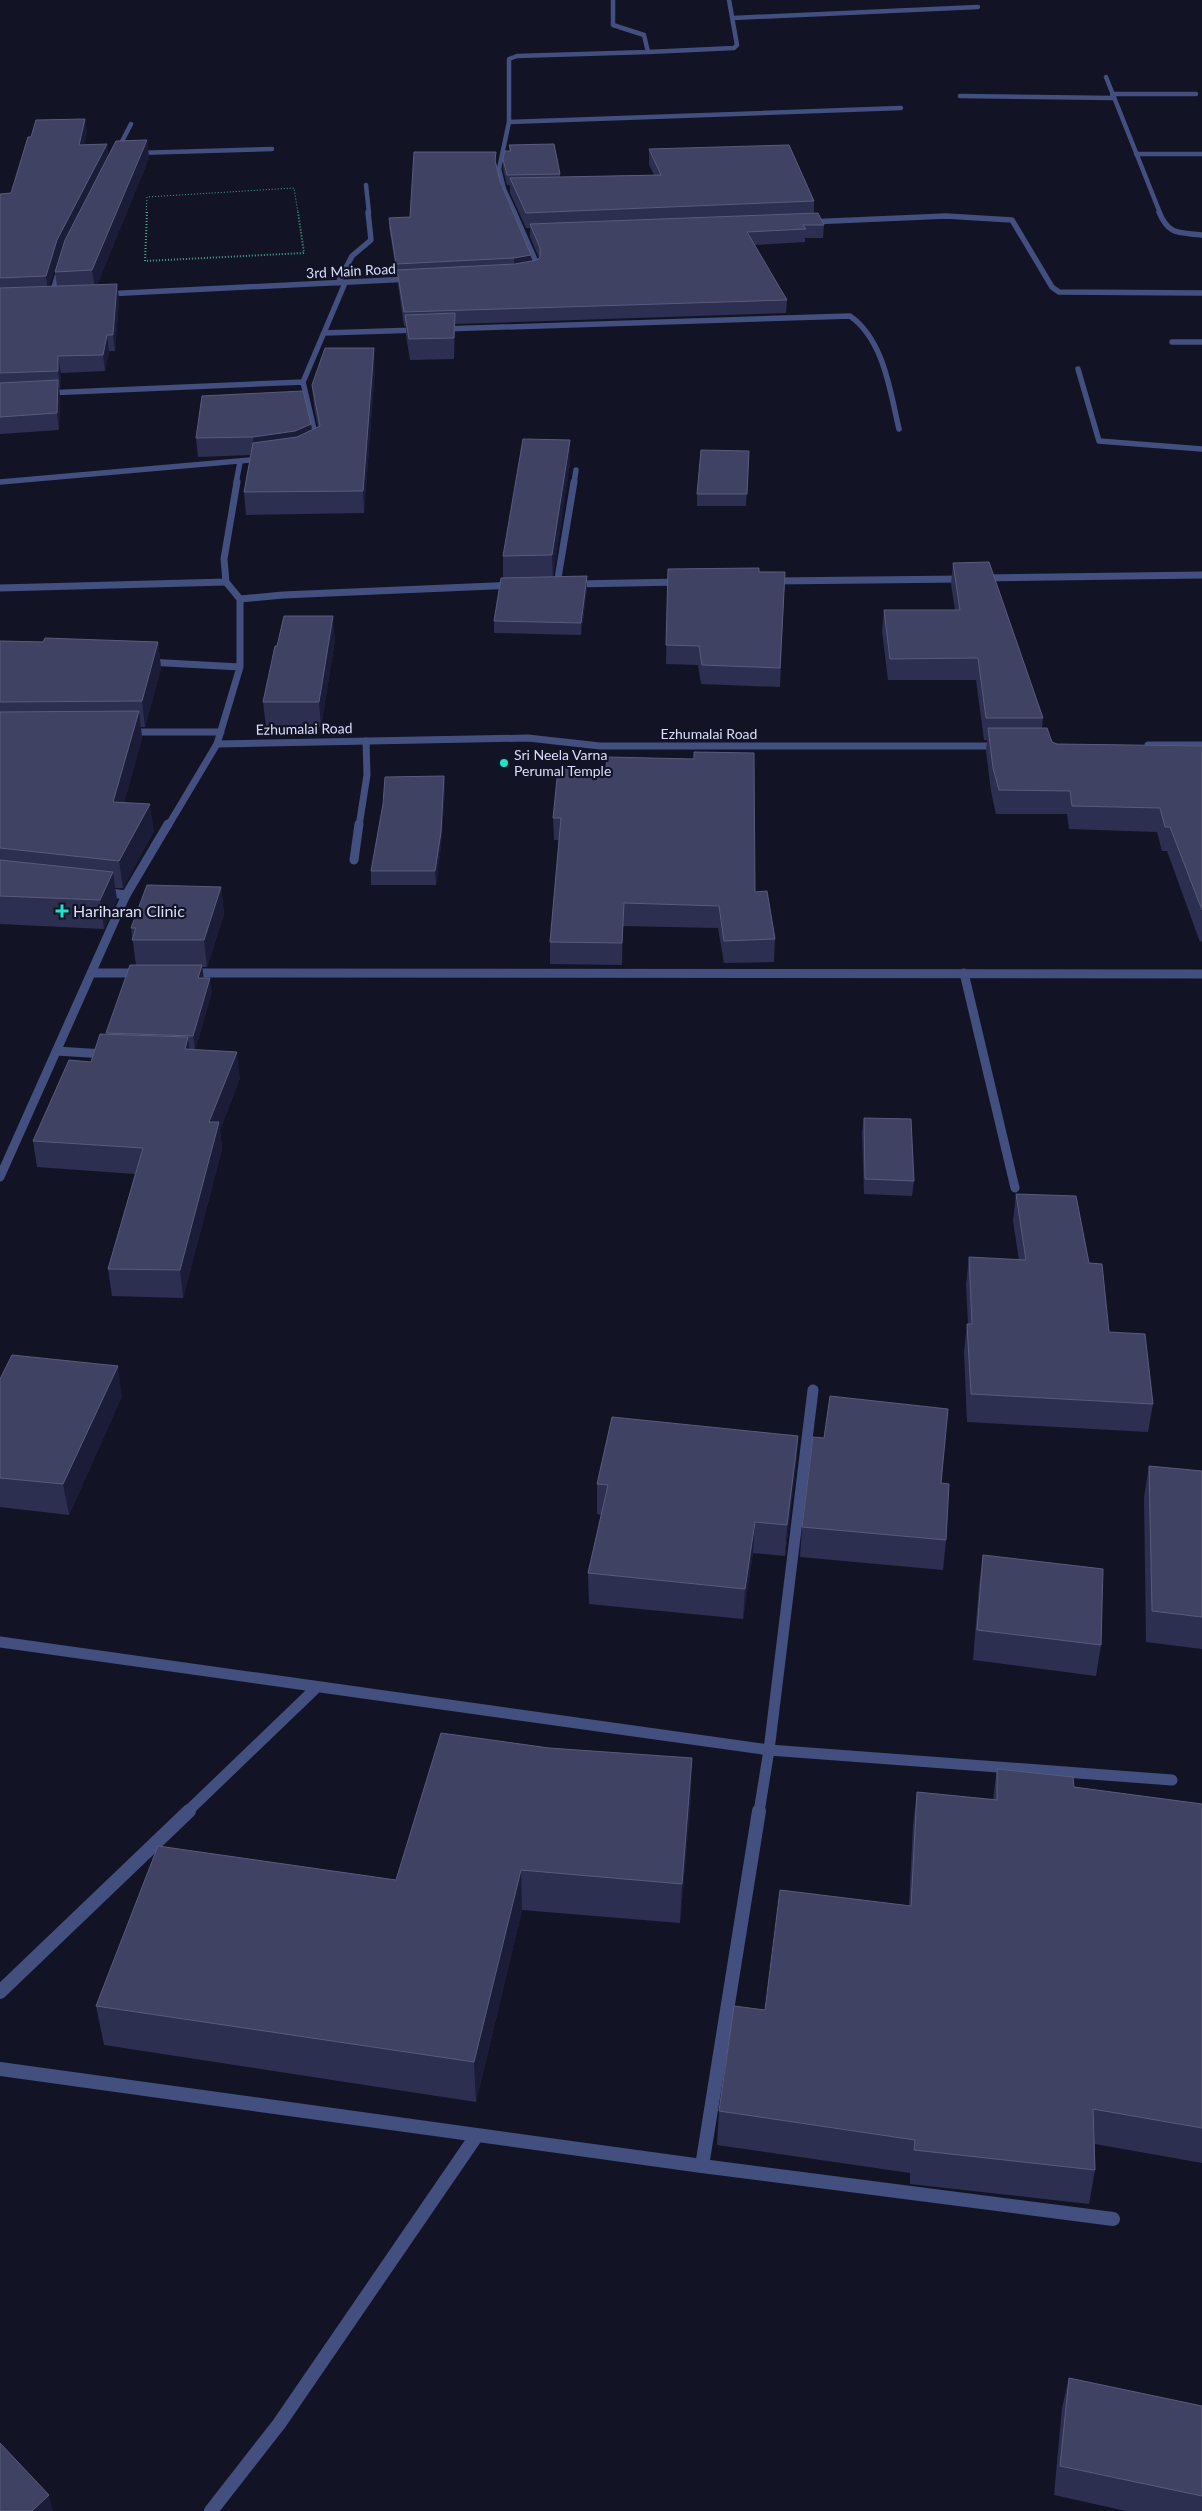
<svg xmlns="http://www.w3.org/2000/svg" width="1202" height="2511" viewBox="0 0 1202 2511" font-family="Lato,sans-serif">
<rect width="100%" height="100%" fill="#121426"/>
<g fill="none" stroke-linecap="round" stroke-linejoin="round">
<path stroke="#3eac8a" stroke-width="1" stroke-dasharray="1 2" stroke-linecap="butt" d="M 146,213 L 147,197 L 294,188 L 298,213"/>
<path stroke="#3eac8a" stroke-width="2" stroke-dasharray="1 2" stroke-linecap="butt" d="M 147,212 L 145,261 L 304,253 L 298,212"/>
<path stroke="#434f7f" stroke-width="7" d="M 0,588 L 226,582"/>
<path stroke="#434f7f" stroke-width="4.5" d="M 733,18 L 978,7
M 648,52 L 734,48 L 737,45 L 729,0
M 1106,77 L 1160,213
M 1112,94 L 1196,94
M 960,96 L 1114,98
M 509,122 L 901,108
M 116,153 L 131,124
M 136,153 L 272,149
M 1136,154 L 1202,154
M 366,185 L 369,213
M 515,213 L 504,189 L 499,169 L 509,122 L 509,59 L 517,56 L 648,52 L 644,35 L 613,25 L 613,0"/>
<path stroke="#434f7f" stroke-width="5.5" d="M 514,212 L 536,262 L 536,269 L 532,270
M 1159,212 C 1169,236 1179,232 1202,235
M 809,222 L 946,216 L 1012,220 L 1052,287 L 1059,292 L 1202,293
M 338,283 L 352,256 L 371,240 L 368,212
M 105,294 L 410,279
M 51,297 L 60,267
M 442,329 L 850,316 C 884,340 890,391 899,429
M 324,333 L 418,330
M 1172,342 L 1202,342
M 1078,369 L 1099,441 L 1202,449
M 46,393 L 303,382
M 317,442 L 303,382 L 345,283
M 0,482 L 262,459
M 236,483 L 240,462
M 574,483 L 576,470"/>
<path stroke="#434f7f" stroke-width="7" d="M 980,578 L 1202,575
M 773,581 L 963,579
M 557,584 L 574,482
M 575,584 L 681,582
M 240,599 L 283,595 L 513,585
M 148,662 L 240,667
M 128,732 L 221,732
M 217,744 L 240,667 L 240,599 L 226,582 L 224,559 L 237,482
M 359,826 L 367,775 L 366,741"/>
<path stroke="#434f7f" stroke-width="9" d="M 354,860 L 359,824
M 91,973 L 140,973
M 190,973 L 1202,974
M 964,973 L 1015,1188
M 56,1051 L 105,1054
M 0,1177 L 126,895"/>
<path stroke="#434f7f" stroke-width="11" d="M 0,1642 L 769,1750 L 1172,1780
M 187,1812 L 316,1688
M 759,1812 L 769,1750 L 813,1390"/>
<path stroke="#434f7f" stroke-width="14" d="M 0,1992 L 189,1811
M 0,2069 L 702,2166 L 1113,2219
M 702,2166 L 759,1811
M 211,2511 L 279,2424 L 477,2135"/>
<path stroke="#434f7f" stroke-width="7" d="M 1148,745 L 1202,745
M 168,826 L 217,744 L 528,738 L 600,746 L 999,746"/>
<path stroke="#434f7f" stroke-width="9" d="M 104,892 L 126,895 L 168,824"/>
</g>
<path fill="#2d2f51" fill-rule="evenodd" d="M 87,133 L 84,145 L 109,155 L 147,140 L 149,158 L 97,285 L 117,284 L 119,300 L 115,351 L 109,351 L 105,371 L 61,373 L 60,388 L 59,388 L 60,397 L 59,430 L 0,434 L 0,194 L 11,193 ZM 62,250 L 55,272 L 57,286 L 49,286 L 59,256 Z
M 509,145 L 560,174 L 560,177 L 654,175 L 649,164 L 649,149 L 814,201 L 814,213 L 824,225 L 823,238 L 805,238 L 805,242 L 754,245 L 787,300 L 786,313 L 455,324 L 454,359 L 410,360 L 406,335 L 406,326 L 404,326 L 398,284 L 398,274 L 397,274 L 389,228 L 389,218 L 410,217 L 496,152 L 496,165 L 500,181 L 531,255 L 531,261 L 537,260 L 539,258 L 530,237 L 530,228 L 526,228 L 510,193 L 510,185 L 507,185 L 503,169 L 503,159 L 509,151 Z
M 375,369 L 364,513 L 246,515 L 244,492 L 251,455 L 198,457 L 196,438 L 311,424 L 312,430 L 318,427 L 314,406 L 312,385 Z
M 749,451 L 746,506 L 697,506 L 697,494 Z
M 570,462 L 553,577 L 587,576 L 587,589 L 581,635 L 494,633 L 494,621 L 503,578 L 503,556 Z
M 953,563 L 1043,718 L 1042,728 L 1052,742 L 1057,744 L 1202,746 L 1202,941 L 1200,942 L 1167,851 L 1162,851 L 1157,832 L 1069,829 L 1067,814 L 996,814 L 991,791 L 986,751 L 987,740 L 984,740 L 976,680 L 888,680 L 882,631 L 884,610 L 955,610 L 951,584 Z
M 668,569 L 785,572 L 780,687 L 701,684 L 698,665 L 666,664 Z
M 335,640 L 321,727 L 266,727 L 263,702 Z
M 0,641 L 158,642 L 161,668 L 145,727 L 141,727 L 142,738 L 124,803 L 154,831 L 123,888 L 115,888 L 117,900 L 104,929 L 0,924 Z
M 694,759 L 755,892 L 775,939 L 774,962 L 724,963 L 718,928 L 623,926 L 622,965 L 550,964 L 550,942 L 559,840 L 554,840 L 553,818 L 606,769 Z
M 444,776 L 445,789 L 441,846 L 436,885 L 371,885 L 371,871 Z
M 221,887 L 224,914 L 207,967 L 202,967 L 203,978 L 212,992 L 195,1050 L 240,1078 L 220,1130 L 222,1149 L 183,1298 L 112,1296 L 108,1269 L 135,1174 L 37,1167 L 33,1141 L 91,1062 L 107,1034 L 106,1033 L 136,965 L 131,928 Z
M 864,1118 L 914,1181 L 912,1196 L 864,1194 L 862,1133 Z
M 1016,1194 L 1089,1263 L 1109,1332 L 1153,1404 L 1148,1432 L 967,1422 L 964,1352 L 967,1324 L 968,1324 L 966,1285 L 969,1257 L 1019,1260 L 1013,1221 Z
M 0,1379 L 122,1396 L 69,1515 L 0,1507 Z
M 798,1436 L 796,1466 L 785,1556 L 753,1553 L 743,1619 L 589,1604 L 588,1573 L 601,1515 L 597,1514 L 597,1484 Z
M 1149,1466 L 1202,1471 L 1202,1649 L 1146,1642 L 1144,1497 Z
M 941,1483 L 946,1540 L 943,1570 L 800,1557 L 802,1527 Z
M 983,1555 L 1101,1645 L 1096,1676 L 973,1660 L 979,1586 Z
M 997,1769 L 1074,1787 L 1202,1804 L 1202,2163 L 1095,2144 L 1095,2170 L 1089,2204 L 910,2184 L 910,2173 L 717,2145 L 719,2111 L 765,2010 L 909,1906 L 913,1825 L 917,1792 L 993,1799 Z
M 691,1798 L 680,1923 L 522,1910 L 476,2102 L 104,2045 L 96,2006 L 396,1880 Z
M 1069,2378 L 1202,2406 L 1202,2511 L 1126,2511 L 1054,2495 L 1062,2408 Z"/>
<path fill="#1a1c38" d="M 85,119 L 87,133 L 81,159 L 79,145 Z
M 147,140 L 149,158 L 95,290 L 92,270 Z
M 107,144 L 109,159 L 59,256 L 48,292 L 46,276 L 57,240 Z
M 531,255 L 531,265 L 514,268 L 514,258 Z
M 117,284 L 119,300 L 115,351 L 113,335 Z
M 455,313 L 455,333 L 454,359 L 454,338 Z
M 107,335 L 109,351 L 105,371 L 103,355 Z
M 374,348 L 375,369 L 364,513 L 363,491 Z
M 58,356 L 61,373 L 60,388 L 58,371 Z
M 58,380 L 60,397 L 59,430 L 57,413 Z
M 311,424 L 313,442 L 254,455 L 253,437 Z
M 570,440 L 570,462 L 553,579 L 552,555 Z
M 587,576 L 587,589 L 581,635 L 581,623 Z
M 333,616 L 335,640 L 321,727 L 319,702 Z
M 158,642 L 161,668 L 145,727 L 142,701 Z
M 139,711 L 142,738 L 117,829 L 113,802 Z
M 444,776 L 445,789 L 441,846 L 436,885 L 435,871 Z
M 150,804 L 154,831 L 123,888 L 119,861 Z
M 113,872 L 117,900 L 104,929 L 100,900 Z
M 221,887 L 224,914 L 207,967 L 204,940 Z
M 624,903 L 623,926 L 622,965 L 622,943 Z
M 202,965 L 204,979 L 198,978 Z
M 210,978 L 212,992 L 195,1051 L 193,1036 Z
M 188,1037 L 191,1063 L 185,1049 Z
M 237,1052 L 240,1078 L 220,1130 L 222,1149 L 183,1298 L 180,1270 L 209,1122 Z
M 118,1366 L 122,1396 L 69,1515 L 63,1484 Z
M 798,1436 L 796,1466 L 785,1556 L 787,1525 Z
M 755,1522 L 753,1553 L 743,1619 L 745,1589 Z
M 692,1758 L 691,1798 L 680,1923 L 682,1884 Z
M 521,1870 L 522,1910 L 476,2102 L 474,2062 Z
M 49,2495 L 53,2511 L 32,2511 Z"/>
<path fill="#404263" stroke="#585b7b" d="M 85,119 L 79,145 L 107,144 L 57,240 L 46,276 L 0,278 L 0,194 L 11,193 L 28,137 L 31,137 L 36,120 Z
M 147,140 L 92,270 L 55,272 L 65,240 L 116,141 Z
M 554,144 L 560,174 L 507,175 L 503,159 L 505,151 L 511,151 L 509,145 Z
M 789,145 L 814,201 L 526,213 L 510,178 L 661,175 L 649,149 Z
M 414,152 L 496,152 L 495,160 L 500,181 L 531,255 L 514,258 L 396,264 L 389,218 L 410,217 Z
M 818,213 L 824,225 L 803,225 L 806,229 L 747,232 L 787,300 L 404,312 L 397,270 L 515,264 L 537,260 L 540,257 L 540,248 L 530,224 Z
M 117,284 L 113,335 L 107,335 L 103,355 L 58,356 L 58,371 L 0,373 L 0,288 Z
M 455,313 L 454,338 L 409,339 L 405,315 Z
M 325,348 L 374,348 L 363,491 L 244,492 L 253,443 L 297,437 L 320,426 L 312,385 Z
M 58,380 L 57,413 L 0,417 L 0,383 Z
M 303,391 L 311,424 L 295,431 L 253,437 L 196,438 L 202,396 Z
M 523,439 L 570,440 L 552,555 L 503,556 Z
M 701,450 L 749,451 L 747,494 L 697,494 Z
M 989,562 L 1043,718 L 986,718 L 978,658 L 890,659 L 884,610 L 960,610 L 953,563 Z
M 759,568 L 759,572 L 785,572 L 780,668 L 702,665 L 699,646 L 666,645 L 668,569 Z
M 587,576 L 581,623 L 494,621 L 501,578 Z
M 284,616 L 333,616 L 319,702 L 263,702 L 275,646 L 277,646 Z
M 45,638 L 158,642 L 142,701 L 0,702 L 0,641 L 43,642 Z
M 139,711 L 113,802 L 150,804 L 119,861 L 0,848 L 0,712 Z
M 988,728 L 1047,728 L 1052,742 L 1057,744 L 1202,746 L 1202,910 L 1170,827 L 1165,827 L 1160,808 L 1072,806 L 1070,791 L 999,790 L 993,768 Z
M 694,752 L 754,753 L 755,892 L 767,891 L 775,939 L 724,941 L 719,906 L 624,903 L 622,943 L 550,942 L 561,818 L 553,818 L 558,769 L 606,769 L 607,757 L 694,759 Z
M 444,776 L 441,832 L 435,871 L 371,871 L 383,804 L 385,777 Z
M 0,860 L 113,872 L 100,900 L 0,896 Z
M 147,885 L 221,887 L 204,940 L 132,940 L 136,928 L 131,928 Z
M 130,965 L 202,965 L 198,978 L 210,978 L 193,1036 L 106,1033 Z
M 100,1034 L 188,1037 L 185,1049 L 237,1052 L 209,1122 L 219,1122 L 180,1270 L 108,1269 L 143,1148 L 33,1141 L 69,1060 L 91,1062 Z
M 864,1118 L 911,1119 L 914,1181 L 865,1179 Z
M 1016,1194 L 1076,1196 L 1089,1263 L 1102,1264 L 1109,1332 L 1145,1334 L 1153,1404 L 971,1394 L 967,1324 L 972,1324 L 969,1257 L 1026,1260 Z
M 12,1355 L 118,1366 L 63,1484 L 0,1478 L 0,1379 Z
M 830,1396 L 948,1409 L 941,1483 L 949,1484 L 946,1540 L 802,1527 L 813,1437 L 824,1438 Z
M 612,1417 L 798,1436 L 787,1525 L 755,1522 L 745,1589 L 588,1573 L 608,1485 L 597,1484 Z
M 1149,1466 L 1202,1471 L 1202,1617 L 1152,1611 Z
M 983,1555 L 1103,1569 L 1101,1645 L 977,1630 Z
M 441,1733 L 549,1748 L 692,1758 L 682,1884 L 521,1870 L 474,2062 L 96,2006 L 158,1846 L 396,1880 Z
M 997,1769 L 1073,1777 L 1074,1787 L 1202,1804 L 1202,2128 L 1093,2109 L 1095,2170 L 914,2150 L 915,2140 L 719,2111 L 734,2006 L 765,2010 L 780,1890 L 911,1906 L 917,1792 L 997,1800 Z
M 1069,2378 L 1202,2406 L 1202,2496 L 1060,2466 Z
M 0,2443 L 49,2495 L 32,2511 L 0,2511 Z"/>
<g fill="#1de5c8" stroke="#121426" stroke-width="2">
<circle cx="504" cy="763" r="5"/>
<path d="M59.5 903.5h5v5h5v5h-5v5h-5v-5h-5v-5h5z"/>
</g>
<g text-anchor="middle" stroke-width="4.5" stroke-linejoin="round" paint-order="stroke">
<g font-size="14" fill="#dbdffb" stroke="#121426">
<text transform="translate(351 271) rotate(-3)" y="5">3rd Main Road</text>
<text transform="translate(304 729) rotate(-1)" y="5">Ezhumalai Road</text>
<text x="709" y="739">Ezhumalai Road</text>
</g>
<g font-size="14" fill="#dbdffb" stroke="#121426" text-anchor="start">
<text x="514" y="760">Sri Neela Varna<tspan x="514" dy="16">Perumal Temple</tspan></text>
</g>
<g font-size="16" fill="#dbdffb" stroke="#121426" text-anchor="start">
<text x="73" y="917">Hariharan Clinic</text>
</g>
</g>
</svg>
